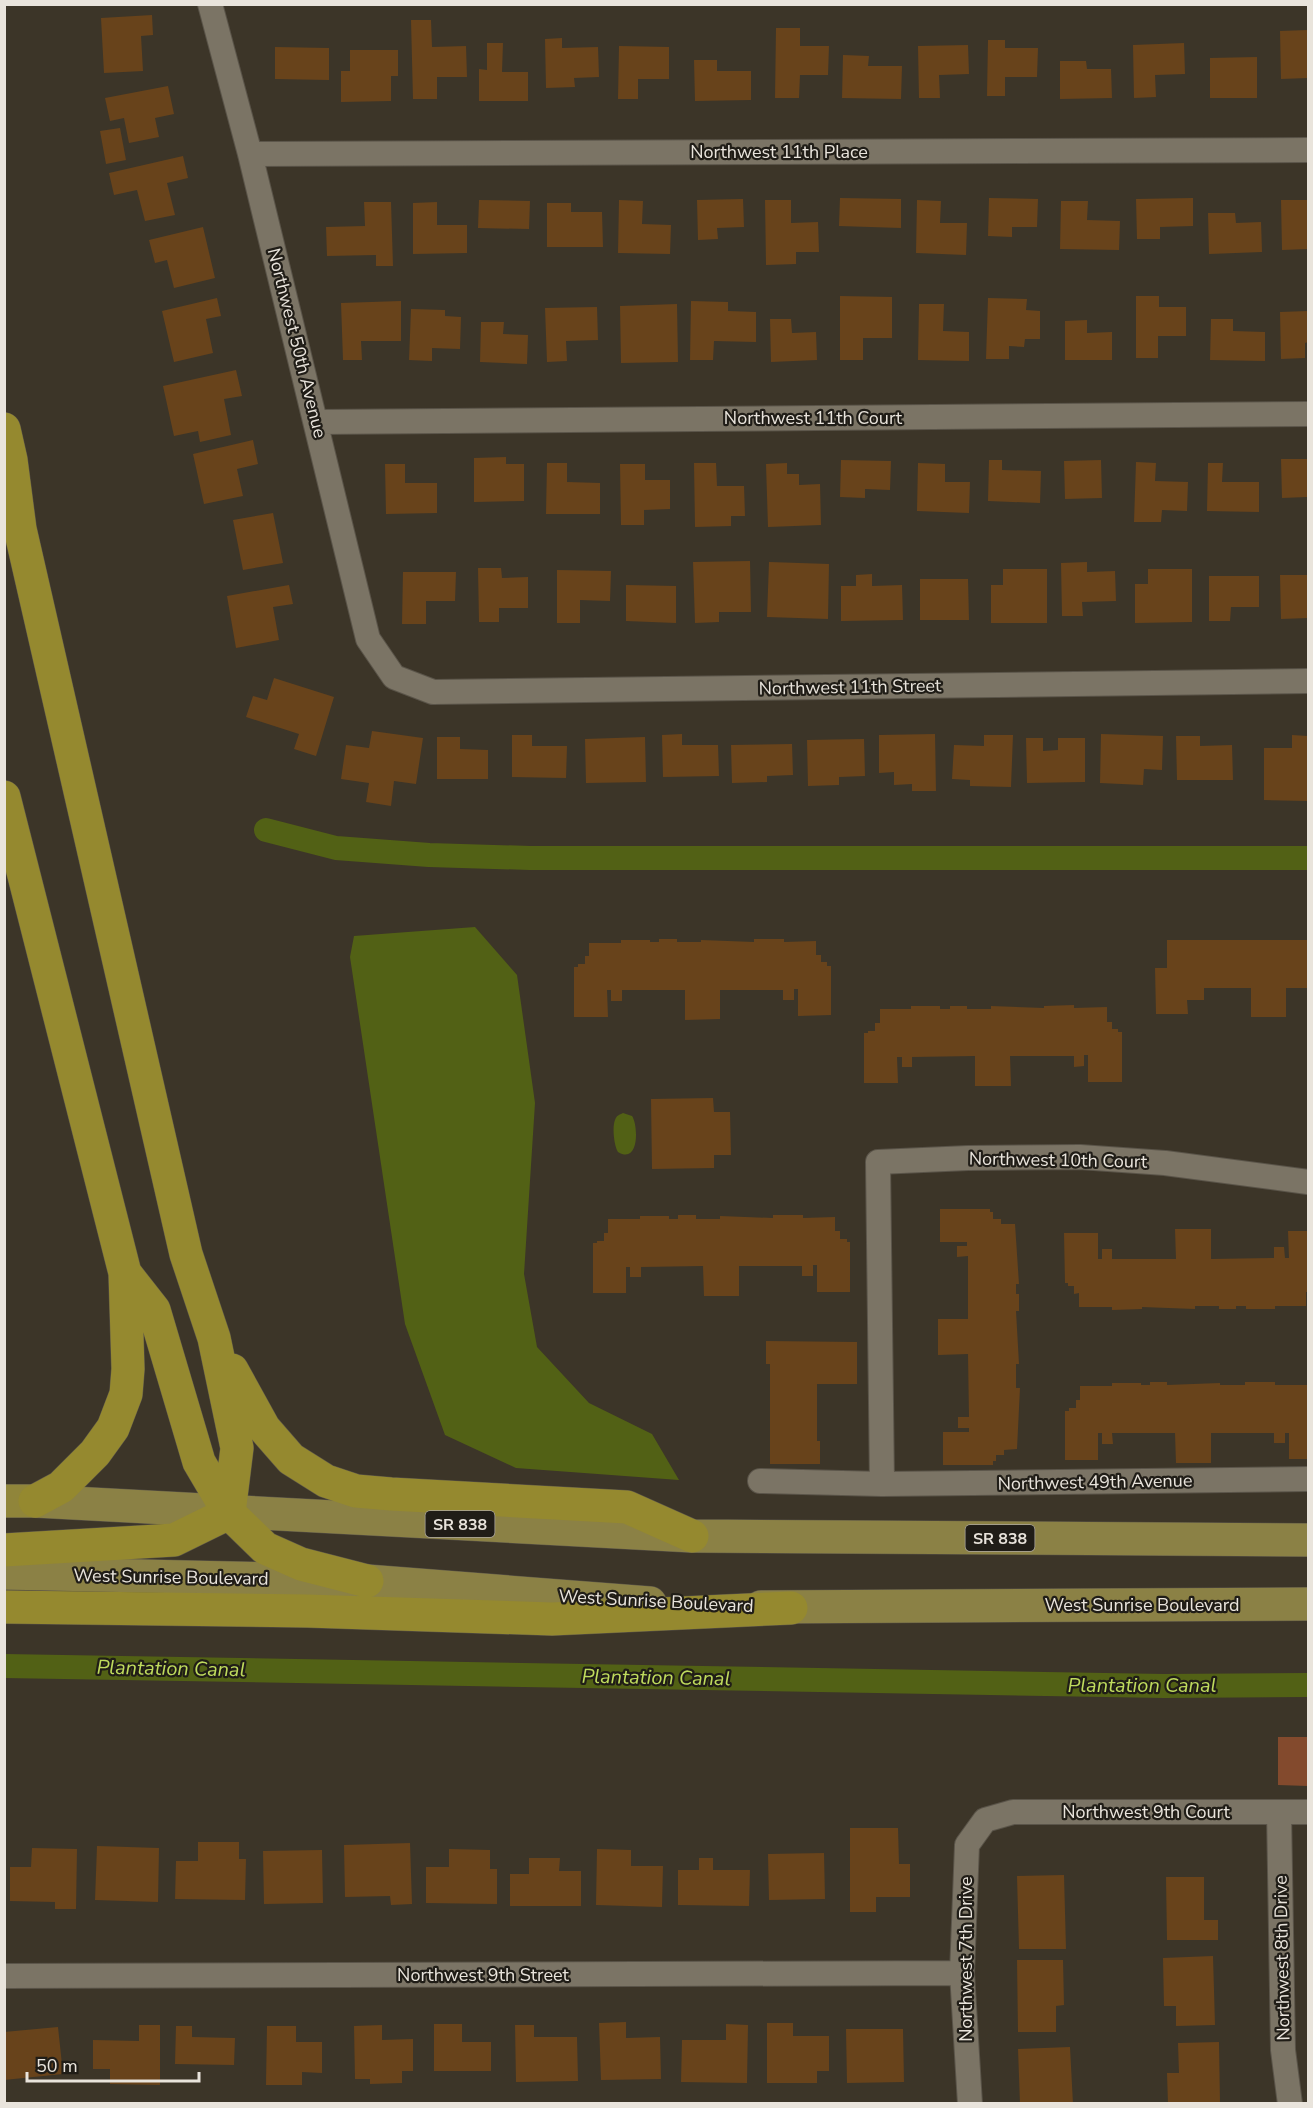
<svg xmlns="http://www.w3.org/2000/svg" width="1313" height="2108" viewBox="0 0 1313 2108" font-family="'Nunito Sans',sans-serif">
<rect width="100%" height="100%" fill="#3c3528"/>
<path fill="#834a2d" d="M 1278,1737 L 1308,1737 L 1308,1786 L 1278,1785 Z"/>
<path fill="#526115" d="M 475,927 L 517,975 L 535,1103 L 524,1274 L 537,1347 L 589,1403 L 652,1434 L 679,1480 L 516,1468 L 445,1435 L 405,1324 L 350,957 L 354,936 Z
M 623,1113 L 632,1116 C 638,1124 640,1165 618,1152 C 614,1146 612,1127 615,1120 C 617,1115 619,1115 623,1113 Z"/>
<g fill="none" stroke-linecap="round" stroke-linejoin="round">
<path stroke="#526115" stroke-width="24" d="M 266,830 L 336,848 L 429,855 L 530,858 L 1308,858
M 4,1666 L 1164,1686 L 1308,1685"/>
</g>
<path fill="#68431b" d="M 152,15 L 153,35 L 141,36 L 143,71 L 104,73 L 101,18 Z
M 411,20 L 431,20 L 432,47 L 466,46 L 467,77 L 437,77 L 437,99 L 413,99 Z
M 776,28 L 800,28 L 800,46 L 829,46 L 828,75 L 800,75 L 799,98 L 775,98 Z
M 1308,30 L 1308,78 L 1281,79 L 1280,31 Z
M 562,38 L 562,48 L 598,47 L 599,77 L 574,78 L 575,87 L 546,88 L 545,39 Z
M 988,40 L 1005,40 L 1005,48 L 1038,48 L 1037,77 L 1005,77 L 1005,96 L 987,96 Z
M 487,43 L 503,43 L 502,72 L 528,72 L 528,101 L 479,101 L 479,69 L 487,70 Z
M 1184,43 L 1185,74 L 1155,75 L 1156,97 L 1134,98 L 1133,45 Z
M 968,45 L 969,74 L 939,75 L 940,98 L 919,98 L 918,46 Z
M 619,46 L 669,47 L 669,79 L 638,79 L 638,99 L 618,99 Z
M 275,47 L 329,48 L 329,80 L 275,79 Z
M 350,50 L 398,50 L 398,76 L 391,76 L 391,101 L 341,102 L 341,71 L 350,71 Z
M 843,55 L 869,56 L 868,66 L 902,66 L 901,99 L 842,98 Z
M 1257,57 L 1257,98 L 1210,98 L 1210,58 Z
M 694,60 L 717,60 L 717,71 L 751,71 L 751,100 L 695,101 Z
M 1060,61 L 1086,61 L 1087,69 L 1111,69 L 1112,98 L 1060,99 Z
M 168,86 L 174,114 L 155,118 L 159,137 L 129,143 L 124,118 L 110,121 L 105,98 Z
M 120,128 L 126,160 L 106,164 L 100,131 Z
M 183,156 L 188,178 L 167,183 L 175,215 L 145,221 L 137,190 L 114,195 L 109,173 Z
M 840,198 L 901,199 L 901,228 L 839,226 Z
M 989,198 L 1038,199 L 1037,227 L 1012,227 L 1012,237 L 988,236 Z
M 1193,198 L 1193,226 L 1160,227 L 1160,239 L 1137,239 L 1136,199 Z
M 743,199 L 744,227 L 717,228 L 718,239 L 698,240 L 697,200 Z
M 479,200 L 530,201 L 529,229 L 478,228 Z
M 619,200 L 643,201 L 642,224 L 671,225 L 670,254 L 618,253 Z
M 765,200 L 791,200 L 791,223 L 818,222 L 819,252 L 796,252 L 796,264 L 766,265 Z
M 917,200 L 941,201 L 940,223 L 967,223 L 966,255 L 916,253 Z
M 1281,200 L 1307,200 L 1308,249 L 1282,250 Z
M 1061,201 L 1088,201 L 1087,220 L 1120,221 L 1119,250 L 1060,249 Z
M 364,202 L 391,202 L 393,266 L 376,266 L 376,255 L 327,256 L 326,227 L 365,226 Z
M 437,202 L 437,225 L 467,225 L 467,253 L 413,254 L 413,203 Z
M 547,203 L 571,203 L 571,212 L 602,212 L 603,247 L 547,247 Z
M 1208,213 L 1235,213 L 1236,223 L 1261,222 L 1262,252 L 1209,254 Z
M 203,227 L 215,278 L 174,288 L 167,260 L 155,263 L 149,240 Z
M 840,296 L 892,297 L 892,338 L 863,338 L 863,360 L 840,360 Z
M 1136,296 L 1159,296 L 1159,307 L 1186,307 L 1186,336 L 1158,336 L 1158,358 L 1136,358 Z
M 217,298 L 221,316 L 206,319 L 213,353 L 174,362 L 162,311 Z
M 988,298 L 1027,299 L 1026,310 L 1040,311 L 1040,339 L 1025,339 L 1024,347 L 1009,346 L 1009,359 L 986,359 Z
M 401,301 L 401,341 L 361,341 L 362,360 L 343,360 L 341,303 Z
M 691,301 L 728,302 L 728,311 L 756,312 L 756,342 L 714,341 L 713,360 L 690,360 Z
M 677,304 L 678,362 L 621,363 L 620,306 Z
M 919,304 L 944,304 L 943,331 L 969,332 L 969,361 L 918,360 Z
M 597,307 L 598,340 L 566,341 L 567,361 L 547,362 L 545,308 Z
M 411,309 L 445,310 L 445,316 L 461,317 L 460,349 L 432,348 L 432,361 L 409,360 Z
M 1308,311 L 1308,342 L 1305,343 L 1305,358 L 1281,359 L 1280,312 Z
M 770,319 L 791,319 L 792,333 L 816,332 L 817,360 L 771,362 Z
M 1211,319 L 1233,319 L 1233,331 L 1265,332 L 1265,361 L 1210,360 Z
M 1087,320 L 1087,333 L 1112,332 L 1112,360 L 1065,360 L 1065,321 Z
M 481,322 L 504,322 L 503,334 L 528,335 L 527,364 L 480,362 Z
M 236,370 L 242,396 L 224,399 L 231,435 L 200,442 L 198,431 L 174,436 L 163,386 Z
M 253,440 L 258,464 L 237,469 L 243,496 L 204,504 L 193,454 Z
M 506,457 L 506,464 L 524,464 L 524,501 L 474,502 L 474,458 Z
M 1281,459 L 1308,459 L 1307,497 L 1282,498 Z
M 841,460 L 891,461 L 890,490 L 865,489 L 865,498 L 840,497 Z
M 989,460 L 1002,460 L 1002,470 L 1041,471 L 1040,503 L 988,501 Z
M 1101,460 L 1102,498 L 1065,499 L 1064,461 Z
M 1136,462 L 1156,463 L 1155,481 L 1188,482 L 1187,511 L 1162,510 L 1161,522 L 1134,522 Z
M 547,463 L 567,463 L 567,482 L 600,483 L 600,514 L 546,514 Z
M 694,463 L 716,463 L 717,486 L 744,486 L 745,516 L 731,516 L 731,526 L 695,527 Z
M 787,463 L 787,474 L 799,474 L 799,485 L 820,484 L 821,525 L 768,527 L 766,464 Z
M 918,463 L 945,464 L 945,482 L 970,482 L 969,513 L 917,511 Z
M 1208,463 L 1223,463 L 1222,482 L 1259,482 L 1259,512 L 1207,511 Z
M 385,464 L 405,464 L 405,483 L 437,483 L 437,513 L 386,514 Z
M 620,464 L 645,464 L 645,480 L 670,480 L 670,509 L 644,510 L 644,525 L 621,525 Z
M 273,513 L 283,563 L 243,570 L 233,520 Z
M 750,561 L 751,612 L 719,612 L 719,622 L 695,623 L 693,562 Z
M 769,562 L 829,564 L 828,619 L 767,617 Z
M 1087,562 L 1087,572 L 1115,571 L 1116,601 L 1082,602 L 1083,616 L 1062,616 L 1061,563 Z
M 478,568 L 501,568 L 502,578 L 528,577 L 528,608 L 499,608 L 499,622 L 479,622 Z
M 1003,569 L 1047,569 L 1047,623 L 991,623 L 991,585 L 1003,585 Z
M 1148,569 L 1192,569 L 1192,622 L 1135,623 L 1135,584 L 1148,584 Z
M 557,570 L 611,571 L 610,601 L 580,600 L 580,623 L 557,623 Z
M 403,572 L 456,572 L 455,601 L 426,601 L 426,624 L 402,624 Z
M 872,574 L 872,586 L 902,585 L 903,620 L 841,621 L 841,586 L 856,586 L 856,575 Z
M 1280,575 L 1308,575 L 1308,618 L 1281,619 Z
M 1209,576 L 1259,576 L 1259,607 L 1231,607 L 1230,621 L 1209,621 Z
M 920,579 L 968,579 L 969,620 L 920,620 Z
M 289,585 L 293,604 L 273,607 L 279,640 L 236,648 L 227,596 Z
M 626,585 L 676,586 L 676,623 L 626,621 Z
M 274,678 L 334,697 L 316,756 L 294,749 L 299,734 L 246,717 L 253,696 L 267,700 Z
M 372,731 L 423,738 L 416,784 L 394,781 L 391,806 L 366,802 L 369,783 L 341,779 L 346,745 L 369,748 Z
M 682,734 L 682,745 L 718,745 L 719,776 L 663,777 L 662,735 Z
M 935,734 L 936,791 L 912,791 L 912,784 L 894,785 L 894,772 L 879,773 L 879,735 Z
M 1101,734 L 1163,736 L 1162,770 L 1144,769 L 1143,785 L 1100,783 Z
M 512,735 L 532,735 L 532,746 L 567,746 L 566,778 L 512,777 Z
M 984,735 L 1013,735 L 1011,787 L 970,786 L 970,780 L 952,779 L 954,745 L 984,746 Z
M 1292,735 L 1308,736 L 1308,801 L 1264,800 L 1264,748 L 1292,748 Z
M 1176,736 L 1200,736 L 1200,746 L 1232,745 L 1233,780 L 1177,780 Z
M 437,737 L 460,737 L 460,749 L 488,750 L 488,779 L 437,779 Z
M 645,737 L 646,782 L 586,783 L 585,739 Z
M 1026,738 L 1043,738 L 1043,751 L 1058,750 L 1058,738 L 1085,738 L 1085,782 L 1027,783 Z
M 864,739 L 865,776 L 839,777 L 839,785 L 808,786 L 807,740 Z
M 792,744 L 793,775 L 767,776 L 767,782 L 732,783 L 731,745 Z
M 659,939 L 677,939 L 677,942 L 701,942 L 701,940 L 754,942 L 754,939 L 784,939 L 784,942 L 816,941 L 816,955 L 821,955 L 821,962 L 827,962 L 827,966 L 831,966 L 831,1015 L 798,1016 L 798,989 L 794,989 L 794,1000 L 783,1000 L 783,990 L 720,990 L 720,1019 L 685,1020 L 685,990 L 622,990 L 622,1001 L 611,1001 L 611,990 L 607,990 L 608,1017 L 574,1017 L 574,967 L 578,967 L 578,964 L 585,964 L 585,956 L 589,956 L 589,943 L 621,943 L 621,940 L 650,940 L 650,942 L 659,942 Z
M 1167,940 L 1308,940 L 1308,988 L 1286,988 L 1286,1017 L 1251,1017 L 1251,988 L 1204,988 L 1204,1000 L 1187,1000 L 1188,1014 L 1156,1014 L 1155,968 L 1167,968 Z
M 1074,1005 L 1074,1008 L 1107,1007 L 1107,1022 L 1112,1022 L 1112,1029 L 1118,1029 L 1118,1032 L 1122,1032 L 1122,1082 L 1088,1082 L 1088,1055 L 1084,1055 L 1084,1066 L 1074,1067 L 1074,1056 L 1010,1056 L 1011,1086 L 975,1086 L 975,1056 L 912,1057 L 912,1067 L 902,1067 L 902,1057 L 897,1057 L 898,1083 L 864,1083 L 864,1033 L 868,1033 L 868,1031 L 875,1031 L 875,1023 L 880,1023 L 880,1009 L 911,1009 L 911,1006 L 940,1006 L 940,1009 L 950,1009 L 950,1006 L 967,1006 L 967,1009 L 991,1009 L 991,1006 L 1044,1008 L 1044,1006 Z
M 713,1098 L 714,1112 L 730,1112 L 731,1155 L 714,1155 L 714,1168 L 652,1169 L 651,1099 Z
M 940,1209 L 990,1209 L 990,1212 L 993,1212 L 993,1219 L 1001,1219 L 1001,1224 L 1015,1224 L 1019,1284 L 1016,1284 L 1016,1294 L 1019,1294 L 1019,1311 L 1016,1311 L 1019,1364 L 1016,1364 L 1016,1388 L 1020,1388 L 1017,1449 L 1004,1450 L 1004,1455 L 996,1455 L 996,1461 L 993,1461 L 993,1465 L 943,1465 L 943,1432 L 969,1432 L 969,1428 L 958,1428 L 958,1417 L 969,1417 L 968,1354 L 938,1355 L 938,1319 L 968,1319 L 968,1256 L 957,1257 L 957,1246 L 967,1246 L 967,1242 L 940,1242 Z
M 678,1215 L 696,1215 L 696,1219 L 720,1219 L 720,1216 L 773,1218 L 773,1215 L 803,1215 L 803,1218 L 835,1217 L 835,1231 L 840,1231 L 840,1239 L 847,1239 L 847,1242 L 850,1242 L 850,1292 L 817,1292 L 817,1265 L 813,1265 L 813,1276 L 802,1276 L 802,1266 L 739,1266 L 739,1296 L 704,1296 L 703,1266 L 641,1267 L 641,1277 L 630,1277 L 630,1267 L 626,1267 L 626,1293 L 593,1293 L 593,1243 L 597,1243 L 597,1241 L 604,1241 L 604,1233 L 608,1233 L 608,1219 L 640,1219 L 640,1216 L 669,1216 L 669,1219 L 678,1219 Z
M 1175,1229 L 1211,1229 L 1211,1259 L 1274,1258 L 1274,1247 L 1284,1247 L 1285,1258 L 1289,1258 L 1288,1231 L 1308,1231 L 1308,1292 L 1306,1292 L 1306,1306 L 1275,1306 L 1275,1309 L 1246,1309 L 1246,1306 L 1236,1306 L 1236,1309 L 1219,1309 L 1219,1306 L 1195,1306 L 1195,1309 L 1142,1307 L 1142,1309 L 1112,1310 L 1112,1307 L 1079,1307 L 1079,1293 L 1074,1294 L 1074,1286 L 1068,1286 L 1068,1283 L 1065,1283 L 1064,1233 L 1098,1233 L 1098,1259 L 1102,1259 L 1102,1249 L 1112,1249 L 1112,1259 L 1176,1259 Z
M 766,1341 L 857,1342 L 857,1384 L 817,1384 L 817,1441 L 820,1441 L 820,1464 L 770,1464 L 770,1364 L 766,1364 Z
M 1150,1382 L 1167,1382 L 1167,1385 L 1220,1383 L 1220,1385 L 1245,1385 L 1245,1382 L 1275,1382 L 1275,1385 L 1307,1385 L 1308,1459 L 1289,1459 L 1289,1433 L 1285,1433 L 1285,1443 L 1274,1443 L 1274,1433 L 1211,1433 L 1211,1463 L 1176,1463 L 1175,1433 L 1112,1433 L 1113,1444 L 1102,1444 L 1102,1433 L 1098,1433 L 1098,1460 L 1065,1460 L 1065,1411 L 1069,1411 L 1069,1408 L 1076,1408 L 1076,1400 L 1080,1400 L 1080,1386 L 1112,1386 L 1112,1383 L 1141,1383 L 1141,1385 L 1150,1385 Z
M 850,1828 L 898,1828 L 899,1864 L 910,1864 L 910,1897 L 876,1897 L 876,1912 L 850,1912 Z
M 198,1842 L 239,1842 L 239,1859 L 246,1859 L 245,1900 L 175,1899 L 176,1861 L 198,1861 Z
M 410,1843 L 412,1904 L 391,1905 L 390,1896 L 345,1897 L 344,1845 Z
M 97,1846 L 159,1848 L 158,1902 L 95,1900 Z
M 32,1848 L 77,1849 L 76,1909 L 55,1909 L 55,1902 L 10,1901 L 10,1867 L 31,1867 Z
M 449,1849 L 490,1850 L 490,1869 L 497,1869 L 497,1904 L 426,1903 L 426,1867 L 449,1867 Z
M 597,1849 L 631,1850 L 631,1866 L 663,1866 L 662,1907 L 596,1905 Z
M 322,1850 L 323,1903 L 264,1904 L 263,1851 Z
M 824,1853 L 825,1899 L 769,1900 L 768,1854 Z
M 529,1858 L 560,1858 L 559,1871 L 581,1871 L 581,1906 L 510,1906 L 510,1874 L 529,1874 Z
M 699,1858 L 713,1858 L 713,1870 L 750,1870 L 749,1906 L 678,1905 L 678,1870 L 699,1870 Z
M 1064,1875 L 1066,1949 L 1019,1949 L 1017,1876 Z
M 1166,1877 L 1204,1877 L 1204,1920 L 1218,1920 L 1218,1940 L 1167,1940 Z
M 1213,1956 L 1215,2025 L 1176,2026 L 1176,2006 L 1164,2006 L 1163,1958 Z
M 1017,1960 L 1063,1960 L 1064,2005 L 1056,2006 L 1056,2032 L 1018,2032 Z
M 626,2022 L 626,2038 L 660,2037 L 661,2079 L 601,2080 L 599,2023 Z
M 767,2023 L 793,2023 L 793,2036 L 829,2036 L 829,2071 L 817,2071 L 817,2083 L 767,2083 Z
M 434,2024 L 462,2024 L 462,2042 L 491,2042 L 491,2071 L 434,2071 Z
M 726,2024 L 748,2025 L 747,2083 L 681,2082 L 682,2040 L 726,2040 Z
M 139,2025 L 160,2025 L 160,2085 L 110,2084 L 110,2069 L 93,2069 L 93,2040 L 139,2041 Z
M 382,2025 L 382,2040 L 413,2039 L 413,2071 L 402,2071 L 402,2083 L 370,2084 L 370,2079 L 355,2079 L 354,2026 Z
M 515,2025 L 534,2025 L 534,2037 L 577,2037 L 578,2081 L 516,2082 Z
M 176,2026 L 192,2026 L 192,2037 L 235,2038 L 234,2065 L 175,2064 Z
M 267,2026 L 296,2026 L 296,2042 L 322,2042 L 322,2073 L 302,2072 L 302,2085 L 266,2085 Z
M 58,2027 L 63,2074 L 4,2080 L 4,2032 Z
M 846,2029 L 903,2029 L 904,2082 L 847,2083 Z
M 1219,2042 L 1220,2104 L 1168,2104 L 1167,2073 L 1179,2073 L 1178,2043 Z
M 1070,2047 L 1073,2104 L 1020,2104 L 1018,2049 Z"/>
<g fill="none" stroke-linecap="round" stroke-linejoin="round">
<defs>
<path id="minor" d="M 210,4 L 250,154 L 368,639 L 394,677 L 433,692 L 1308,681
M 250,154 L 1308,150
M 317,422 L 1308,414
M 760,1481 L 882,1484 L 1308,1479
M 882,1484 L 878,1162 L 968,1158 L 1080,1157 L 1165,1163 L 1308,1182
M 1279,1812 L 1283,2050 L 1290,2104
M 4,1976 L 962,1973
M 970,2104 L 962,1973 L 967,1845 L 985,1820 L 1013,1812 L 1308,1812"/>
<path id="primary" d="M 35,1501 L 692,1536 L 1308,1540
M 4,1573 L 367,1581 L 650,1603
M 761,1607 L 1308,1604"/>
<path id="trunk" d="M 4,1501 L 35,1501"/>
<path id="motorway" d="M 4,429 L 11,460 L 20,529 L 186,1254 L 214,1338 L 237,1448 L 229,1513
M 4,797 L 125,1273 L 128,1369 L 126,1394 L 113,1428 L 95,1453 L 61,1487 L 35,1501
M 125,1273 L 154,1310 L 199,1462 L 229,1513 L 265,1548 L 301,1564 L 367,1581
M 232,1370 L 264,1428 L 291,1459 L 326,1481 L 356,1491 L 391,1494 L 627,1507 L 692,1536
M 4,1550 L 174,1540 L 229,1513
M 4,1607 L 307,1611 L 552,1619 L 791,1608"/>
</defs>
<use href="#minor" stroke="#5a5449" stroke-width="26"/>
<use href="#primary" stroke="#5a5449" stroke-width="34"/>
<use href="#trunk" stroke="#5a5449" stroke-width="34"/>
<use href="#motorway" stroke="#5a5449" stroke-width="34"/>
<use href="#minor" stroke="#7b7465" stroke-width="24"/>
<use href="#primary" stroke="#8b8145" stroke-width="33"/>
<use href="#trunk" stroke="#90853a" stroke-width="33"/>
<use href="#motorway" stroke="#95892f" stroke-width="33"/>
</g>
<g text-anchor="middle" stroke-width="4.5" stroke-linejoin="round" paint-order="stroke">
<g fill="#201d17" stroke="#ada8a1" stroke-width="1.5">
<rect x="425.5" y="1511" width="69" height="26" rx="4.5"/>
<rect x="965.5" y="1525" width="69" height="26" rx="4.5"/>
</g>
<g font-size="16" font-weight="bold" fill="#e9e4dc">
<text x="460" y="1530">SR 838</text>
<text x="1000" y="1544">SR 838</text>
</g>
<g font-size="18" fill="#e9e4dc" stroke="#201d17">
<text x="779" y="158">Northwest 11th Place</text>
<text transform="translate(297 343) rotate(76)" y="6">Northwest 50th Avenue</text>
<text x="813" y="424">Northwest 11th Court</text>
<text transform="translate(850 687) rotate(-1)" y="6">Northwest 11th Street</text>
<text transform="translate(1058 1160) rotate(1)" y="6">Northwest 10th Court</text>
<text transform="translate(1095 1482) rotate(-1)" y="6">Northwest 49th Avenue</text>
<text transform="translate(171 1577) rotate(1)" y="6">West Sunrise Boulevard</text>
<text transform="translate(656 1601) rotate(3)" y="6">West Sunrise Boulevard</text>
<text x="1142" y="1611">West Sunrise Boulevard</text>
<text x="1146" y="1818">Northwest 9th Court</text>
<text transform="translate(1282 1958) rotate(-91)" y="6">Northwest 8th Drive</text>
<text transform="translate(966 1959) rotate(-90)" y="6">Northwest 7th Drive</text>
<text x="483" y="1981">Northwest 9th Street</text>
</g>
<g font-size="20" font-style="italic" fill="#bfdb5d" stroke="#201d17">
<text transform="translate(171 1668) rotate(1)" y="7">Plantation Canal</text>
<text transform="translate(656 1677) rotate(1)" y="7">Plantation Canal</text>
<text x="1142" y="1692">Plantation Canal</text>
</g>
</g>
<rect width="1313" height="2108" fill="none" stroke="#e9e4dc" stroke-width="12"/>
<path d="M27 2072v9h172v-9" fill="none" stroke="#e9e4dc" stroke-width="3"/>
<text x="36" y="2072" font-size="18" fill="#e9e4dc" stroke="#201d17" stroke-width="4.5" paint-order="stroke">50 m</text>
</svg>
